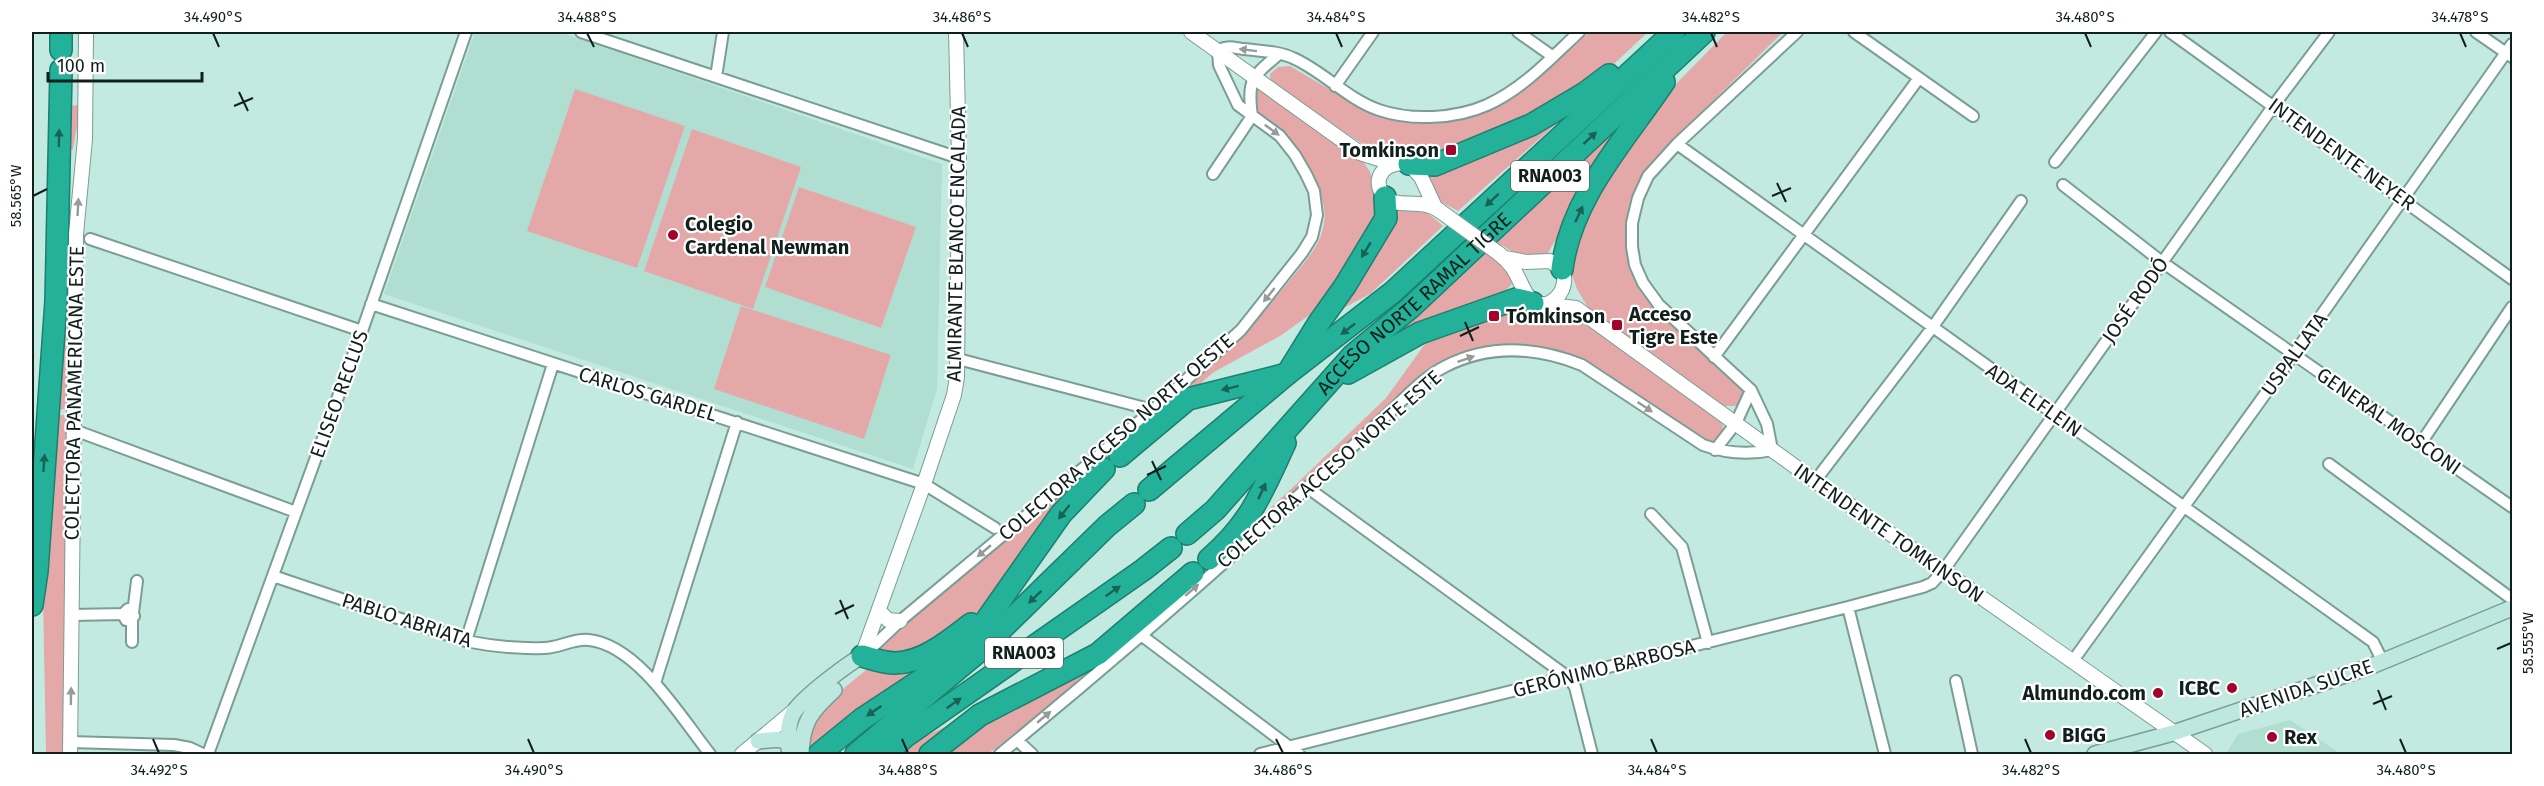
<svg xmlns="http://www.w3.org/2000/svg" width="2544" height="786" viewBox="0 0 2544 786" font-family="'Fira Sans',sans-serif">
<rect width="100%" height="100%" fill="#c3eae0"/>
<path fill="#b0dfd2" d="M 475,32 L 560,32 L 942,164 L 937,389 L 913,469 L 384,294 Z
M 2290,720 L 2341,754 L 2226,754 L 2238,734 Z"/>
<path fill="#e5a8a8" d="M 1589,32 L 1648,32 L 1615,63 L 1579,92 L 1438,156 L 1404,154 L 1367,147 L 1271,83 L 1270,74 L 1278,67 L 1290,66 L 1371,114 C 1414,127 1465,124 1505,102 C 1536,84 1563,55 1589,32 Z
M 1727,32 L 1783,32 L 1673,140 L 1644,172 L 1630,201 L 1628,246 L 1632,266 L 1642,291 L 1742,386 L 1746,394 L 1739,406 L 1724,406 L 1718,404 L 1590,311 L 1577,289 L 1571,272 L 1569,256 L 1594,195 L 1672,88 Z
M 1260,85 L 1361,158 L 1370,172 L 1381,209 L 1366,241 L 1318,309 L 1280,336 L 1214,372 L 1085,479 L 999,593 L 968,620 L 919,654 L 881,653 L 880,646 L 885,639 L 1164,408 C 1210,367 1254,326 1292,278 C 1303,264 1320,246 1323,228 C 1328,207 1320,190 1309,173 C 1304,165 1302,156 1297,149 C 1284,130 1262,118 1244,105 C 1246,96 1251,88 1260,85 Z
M 575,89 L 685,126 L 637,268 L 527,231 Z
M 1582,101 L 1458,211 L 1434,198 L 1425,174 Z
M 78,105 L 78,121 L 73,149 L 69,152 L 69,106 Z
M 1627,116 L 1548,253 C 1531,260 1517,256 1502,245 L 1489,256 C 1501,263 1513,269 1512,284 L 1505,291 L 1372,350 Z
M 692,129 L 801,167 L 753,309 L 644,271 Z
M 799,187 L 916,227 L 881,328 L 765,287 Z
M 1395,209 L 1428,213 L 1443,226 L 1370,294 L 1338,311 Z
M 741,306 L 891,355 L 864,439 L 714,389 Z
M 1515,306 L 1576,312 L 1713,413 L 1723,425 L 1722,434 L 1717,441 L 1700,441 L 1573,358 L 1511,348 L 1442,365 L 1410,384 L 1212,568 L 1138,633 L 1077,681 L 1062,697 L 988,754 L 940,754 L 1172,597 L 1290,490 L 1386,398 L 1430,337 Z
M 64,316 L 66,317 L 66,409 L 52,410 Z
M 53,415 L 67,415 L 64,754 L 46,754 L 43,596 Z
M 945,653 L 812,754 L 808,754 L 809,726 L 815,712 L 866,670 L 873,666 Z
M 962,719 L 924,754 L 896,754 L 923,737 Z"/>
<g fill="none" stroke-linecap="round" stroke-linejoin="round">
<defs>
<path id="minor" d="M 581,32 L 959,158
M 1518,32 L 1552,56
M 1854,32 L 1973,116
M 2170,32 L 2512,279
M 2476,32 L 2512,57
M 716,77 L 723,32
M 1335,86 L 1373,32
M 1677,144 L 2373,642 L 2383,662
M 2055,162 L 2156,32
M 1213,174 L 1252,116 C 1247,79 1252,77 1279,54
M 2063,185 L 2162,262 L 2512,507
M 90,239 L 362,331
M 371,304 L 924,484 L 995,528
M 1714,357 L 1919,78
M 958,359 L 1153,410
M 74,430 L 296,512
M 2421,443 L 2512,307
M 1715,450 L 1736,423 L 1751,390
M 2329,464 L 2512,599
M 1815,481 L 1932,328 L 2021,201
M 1308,488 L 1568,677 L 1575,687 L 1592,754
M 1651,514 L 1682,547 L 1708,643
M 273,576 L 466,641 C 491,646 518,649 544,648 C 559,648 574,638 589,640 C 638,645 682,719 710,754
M 1848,607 L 1885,754
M 133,613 L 137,581
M 72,615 L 123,614 L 128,609 L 131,610 L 134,616 L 132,619 L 126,620 L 123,614
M 132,619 L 132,642
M 1141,635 L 1299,754
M 466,641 L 553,364
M 863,656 L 900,621 L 1153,410 L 1241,330 L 1302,253 L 1312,237 L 1317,215 L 1314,191 L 1306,174 L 1295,155 L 1280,136 L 1238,105 L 1219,65 L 1218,51 C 1225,45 1235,48 1244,49 C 1260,51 1278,51 1293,58 C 1323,71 1347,99 1379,110 C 1411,121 1456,119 1487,105 C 1524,88 1550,59 1579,32
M 2072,662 L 2294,354 L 2512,44
M 1956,681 L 1972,754
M 655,683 L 737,422
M 1017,740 L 1032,754
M 70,742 L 174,745 L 190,748 L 203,754
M 208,754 L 362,331 L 466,32
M 1000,754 C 1105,668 1209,578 1309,486 C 1336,462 1363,437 1390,412 C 1407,396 1424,377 1446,366 C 1490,344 1537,347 1582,365 L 1703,445 C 1725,453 1749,455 1772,450 L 1767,424 L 1751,390 L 1659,305 L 1643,283 L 1635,265 L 1632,247 L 1632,223 L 1638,198 L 1648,176 L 1677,144 L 1797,32
M 1260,754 L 1848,607 L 1923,587 L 1932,583 L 1943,571 L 2274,105 L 2329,32"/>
<path id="tertiary" d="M 1191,32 L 1360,153 L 1392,163
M 1435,207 L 1421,177 L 1409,164 C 1388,159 1369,177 1384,196 C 1395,210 1421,197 1440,211
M 1498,253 C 1521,270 1517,285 1533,303 L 1576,308 L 1815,481 L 2205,754
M 1505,258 L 1526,262 L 1550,261 L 1562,269 C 1568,284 1561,298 1547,304
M 879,611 L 888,620 L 900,621
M 862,656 L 924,484 L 954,395 L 957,377 L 959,158 L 956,32
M 70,754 L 76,234 L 85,139 L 86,32
M 742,754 L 795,710"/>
<path id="secondary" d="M 758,741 C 772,740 784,736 794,747
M 790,754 C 787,741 787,720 796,709 C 808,694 846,665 862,656
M 801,754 C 802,722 811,711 834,690
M 2095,754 L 2173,733 L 2369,667 L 2512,608"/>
<g id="motorway">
<path d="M 61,32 L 61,50"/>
<path d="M 1409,164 L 1435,165 L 1531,125 L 1585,93 L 1609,75"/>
<path d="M 1562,269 C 1571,197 1625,140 1664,82"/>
<path d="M 1348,373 L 1420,333 L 1516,299 L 1533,303"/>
<path d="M 1120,456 L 1188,399 L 1287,374 L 1318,324 L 1345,286 L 1386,218 L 1385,197"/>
<path d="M 1149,490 L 1287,374 L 1393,292 L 1674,32"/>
<path id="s1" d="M 1187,534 L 1215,510 L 1353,355 L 1410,308 L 1704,32"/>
<path d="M 1209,559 C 1251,523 1262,492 1285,443"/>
<path d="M 32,605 L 37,571 L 56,301 L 61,70"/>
<path d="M 862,656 C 873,659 884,663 895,663 C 923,663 950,640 971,624"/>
<path d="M 819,754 L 862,719 L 927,676 L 978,632 L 1061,514 L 1104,469"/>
<path d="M 856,754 L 978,652 L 1107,526 L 1134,504"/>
<path d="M 885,754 L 906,736 L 1143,570 L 1171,548"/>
<path d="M 930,754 L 980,715 L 1098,654 L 1193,573"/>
</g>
</defs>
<use href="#minor" stroke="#7a9e95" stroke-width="14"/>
<use href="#tertiary" stroke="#7a9e95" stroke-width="16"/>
<use href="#secondary" stroke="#7a9e95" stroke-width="18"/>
<use href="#motorway" stroke="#1d7f6d" stroke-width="24"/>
<use href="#minor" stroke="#fff" stroke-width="10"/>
<use href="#tertiary" stroke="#fff" stroke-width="14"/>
<use href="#secondary" stroke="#bde8e0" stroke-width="15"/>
<use href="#motorway" stroke="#23b299" stroke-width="21"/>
<defs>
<path id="tertiary-bridge" d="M 1440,211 L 1498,253"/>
</defs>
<use href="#tertiary-bridge" stroke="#7a9e95" stroke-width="16" stroke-linecap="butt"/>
<use href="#tertiary-bridge" stroke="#fff" stroke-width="14"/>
</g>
<defs><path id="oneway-solid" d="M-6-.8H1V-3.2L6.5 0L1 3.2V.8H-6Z" transform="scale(1.5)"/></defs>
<g fill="#949b99">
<use href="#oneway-solid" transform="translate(1248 50) rotate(-173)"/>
<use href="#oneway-solid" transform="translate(1272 130) rotate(36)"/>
<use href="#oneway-solid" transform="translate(78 207) rotate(-87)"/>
<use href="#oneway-solid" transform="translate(1269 295) rotate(129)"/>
<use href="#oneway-solid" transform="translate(1466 359) rotate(-19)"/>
<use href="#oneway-solid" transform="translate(1645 407) rotate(34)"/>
<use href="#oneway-solid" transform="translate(984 551) rotate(140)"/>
<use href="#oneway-solid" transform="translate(1192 590) rotate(-41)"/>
<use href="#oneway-solid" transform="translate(71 696) rotate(-89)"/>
<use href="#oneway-solid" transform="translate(1044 717) rotate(-40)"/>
</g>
<g fill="#196254">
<use href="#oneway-solid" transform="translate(59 138) rotate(-89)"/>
<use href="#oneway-solid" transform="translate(1590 138) rotate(-43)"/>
<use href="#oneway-solid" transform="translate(1492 200) rotate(137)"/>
<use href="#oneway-solid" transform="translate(1579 214) rotate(-65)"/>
<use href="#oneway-solid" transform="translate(1366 250) rotate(121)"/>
<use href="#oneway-solid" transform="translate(1348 329) rotate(142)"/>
<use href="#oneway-solid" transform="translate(1230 388) rotate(166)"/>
<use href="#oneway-solid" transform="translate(44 463) rotate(-86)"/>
<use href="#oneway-solid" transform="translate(1262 491) rotate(-65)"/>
<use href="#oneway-solid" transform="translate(1064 512) rotate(128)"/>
<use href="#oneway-solid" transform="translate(1113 591) rotate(-35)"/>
<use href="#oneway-solid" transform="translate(1035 597) rotate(136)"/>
<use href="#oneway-solid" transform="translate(954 703) rotate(-35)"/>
<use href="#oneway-solid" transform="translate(874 711) rotate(146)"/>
</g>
<path fill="none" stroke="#11201c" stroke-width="2" d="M 213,33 L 219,47M 587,33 L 594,47M 962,33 L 968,47M 1336,33 L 1342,47M 1711,33 L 1717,47M 2085,33 L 2091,47M 2460,33 L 2466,47M 239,92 L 248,111M 234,106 L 253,98M 1777,183 L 1786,202M 33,196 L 47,189M 1772,196 L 1791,188M 1465,322 L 1473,341M 1460,336 L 1479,327M 1152,461 L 1161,480M 1147,475 L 1166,466M 840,600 L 848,619M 835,614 L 854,605M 2497,649 L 2511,643M 2378,690 L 2386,710M 2373,704 L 2392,696M 153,739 L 159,753M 528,739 L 534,753M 902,739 L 908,753M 1276,739 L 1283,753M 1651,739 L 1657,753M 2025,739 L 2031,753M 2400,739 L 2406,753"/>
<g fill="#a2032b" stroke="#fff" stroke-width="2">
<rect x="1445" y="144" width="12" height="12" rx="3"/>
<circle cx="673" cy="235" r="6"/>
<rect x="1488" y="310" width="12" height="12" rx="3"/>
<rect x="1611" y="319" width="12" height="12" rx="3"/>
<circle cx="2232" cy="688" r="6"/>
<circle cx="2158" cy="693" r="6"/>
<circle cx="2050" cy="735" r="6"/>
<circle cx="2272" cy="737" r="6"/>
</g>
<g text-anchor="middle" stroke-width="4.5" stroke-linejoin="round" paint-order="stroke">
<g fill="#fff" stroke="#586360" stroke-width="1.5">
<rect x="1511" y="161" width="78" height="30" rx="4.5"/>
<rect x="985" y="638" width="78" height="30" rx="4.5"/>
</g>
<g font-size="18" font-weight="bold" fill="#11201c">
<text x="1550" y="182">RNA003</text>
<text x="1024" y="659">RNA003</text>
</g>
<g font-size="20" font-weight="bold" fill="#11201c" stroke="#fff" text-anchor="start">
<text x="1439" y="157" text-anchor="end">Tomkinson</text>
<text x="685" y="231">Colegio<tspan x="685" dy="23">Cardenal Newman</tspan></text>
<text x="1629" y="321">Acceso<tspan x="1629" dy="23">Tigre Este</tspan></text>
<text x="1506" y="323">Tómkinson</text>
<text x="2220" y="695" text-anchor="end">ICBC</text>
<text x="2146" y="700" text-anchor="end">Almundo.com</text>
<text x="2062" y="742">BIGG</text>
<text x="2284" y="744">Rex</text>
</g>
<g font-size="20" fill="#11201c" stroke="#fff">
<text transform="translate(2342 154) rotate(36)" y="7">INTENDENTE NEYER</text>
<text transform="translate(956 244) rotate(-89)" y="7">ALMIRANTE BLANCO ENCALADA</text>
<text transform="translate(2135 300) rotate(-55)" y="7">JOSÉ RODÓ</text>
<text dy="7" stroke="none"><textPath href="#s1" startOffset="324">ACCESO NORTE RAMAL TIGRE</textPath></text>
<text transform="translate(2294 354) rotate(-54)" y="7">USPALLATA</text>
<text transform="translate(74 393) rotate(-89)" y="7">COLECTORA PANAMERICANA ESTE</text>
<text transform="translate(339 394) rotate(-70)" y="7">ELISEO RECLUS</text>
<text transform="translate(648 394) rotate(17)" y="7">CARLOS GARDEL</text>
<text transform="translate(2034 400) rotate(35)" y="7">ADA ELFLEIN</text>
<text transform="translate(2389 421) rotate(35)" y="7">GENERAL MOSCONI</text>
<text transform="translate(1116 437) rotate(-41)" y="7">COLECTORA ACCESO NORTE OESTE</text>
<text transform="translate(1329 469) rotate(-41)" y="7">COLECTORA ACCESO NORTE ESTE</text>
<text transform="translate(1889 533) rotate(35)" y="7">INTENDENTE TOMKINSON</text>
<text transform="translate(407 620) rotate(18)" y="7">PABLO ABRIATA</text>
<text transform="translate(1604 668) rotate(-14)" y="7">GERÓNIMO BARBOSA</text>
<text transform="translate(2306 688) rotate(-19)" y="7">AVENIDA SUCRE</text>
</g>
</g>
<rect width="2544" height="786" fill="none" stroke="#ffffff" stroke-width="66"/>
<path d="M48 72v9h154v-9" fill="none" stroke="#11201c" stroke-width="3"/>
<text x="57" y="72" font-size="18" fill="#11201c" stroke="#ffffff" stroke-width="4.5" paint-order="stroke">100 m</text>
<rect x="33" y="33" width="2478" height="720" fill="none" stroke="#11201c" stroke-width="2"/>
<g font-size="15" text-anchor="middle" fill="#11201c">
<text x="213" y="22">34.490°S</text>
<text x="587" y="22">34.488°S</text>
<text x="962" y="22">34.486°S</text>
<text x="1336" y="22">34.484°S</text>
<text x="1711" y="22">34.482°S</text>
<text x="2085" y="22">34.480°S</text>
<text x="2460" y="22">34.478°S</text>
<text transform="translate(16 196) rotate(-90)" y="5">58.565°W</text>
<text transform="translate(2528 643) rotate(-90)" y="5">58.555°W</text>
<text x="159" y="775">34.492°S</text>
<text x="534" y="775">34.490°S</text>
<text x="908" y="775">34.488°S</text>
<text x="1283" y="775">34.486°S</text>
<text x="1657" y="775">34.484°S</text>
<text x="2031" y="775">34.482°S</text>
<text x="2406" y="775">34.480°S</text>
</g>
</svg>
